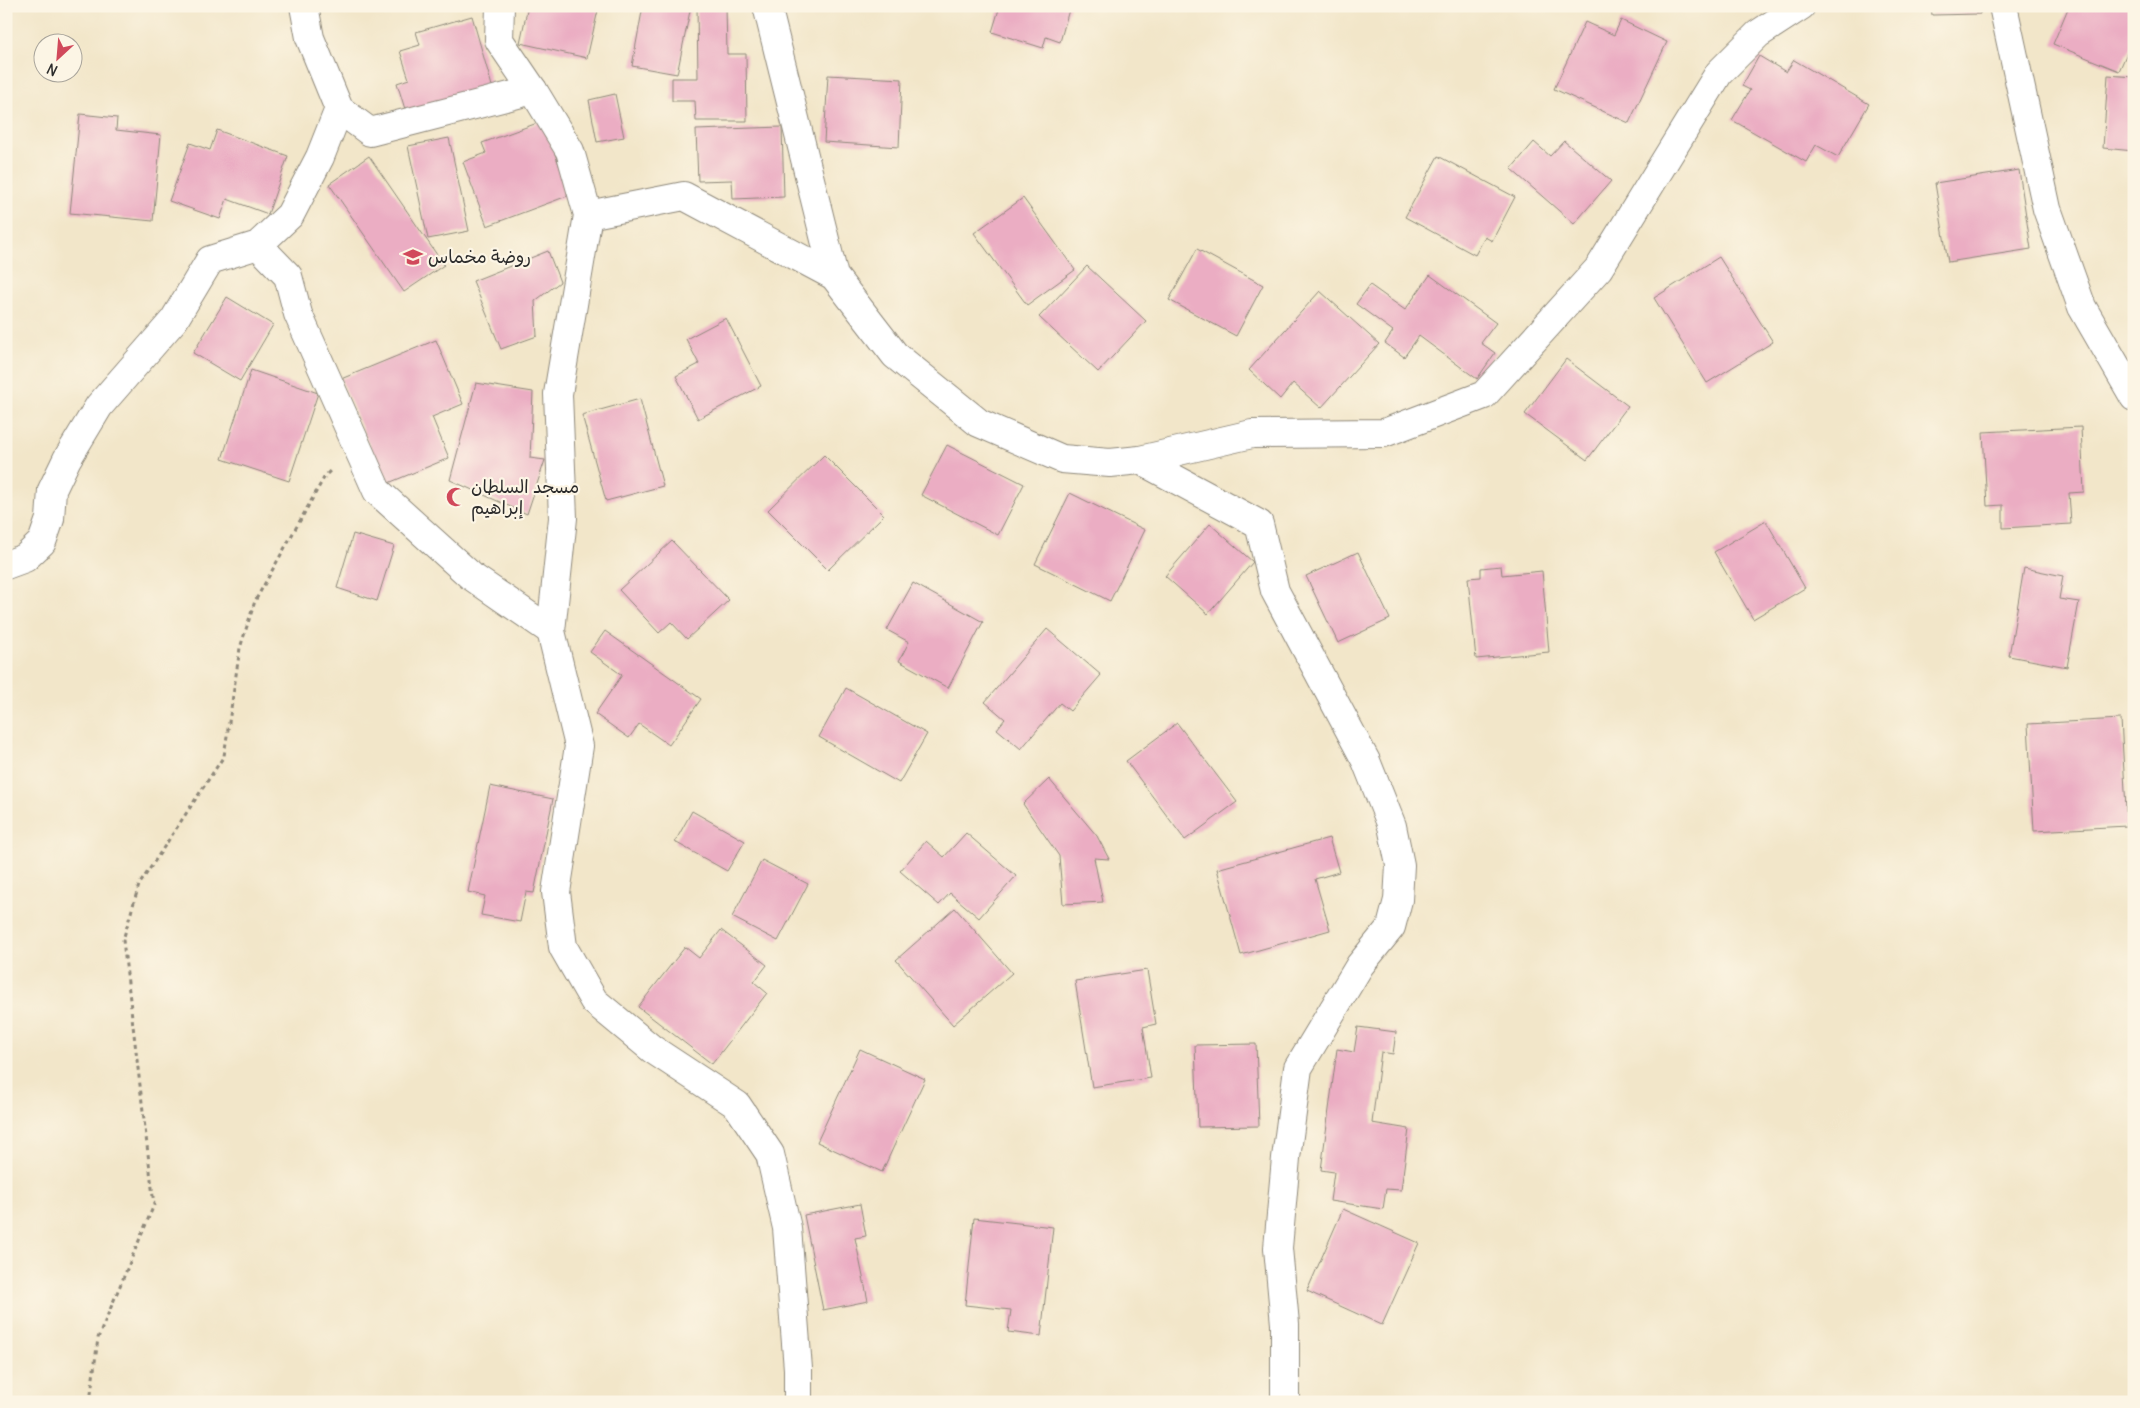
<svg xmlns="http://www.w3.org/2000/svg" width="2140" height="1408" viewBox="0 0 2140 1408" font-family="Delius,'Playpen Sans Arabic',sans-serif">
<rect width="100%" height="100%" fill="#fcf5e5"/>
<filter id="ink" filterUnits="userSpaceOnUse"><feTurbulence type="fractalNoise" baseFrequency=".02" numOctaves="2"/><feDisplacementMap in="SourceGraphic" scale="10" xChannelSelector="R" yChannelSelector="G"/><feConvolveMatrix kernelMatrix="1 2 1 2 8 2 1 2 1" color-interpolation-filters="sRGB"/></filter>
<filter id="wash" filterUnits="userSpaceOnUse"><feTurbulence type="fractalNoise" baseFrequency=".0096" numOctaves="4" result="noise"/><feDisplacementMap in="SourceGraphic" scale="20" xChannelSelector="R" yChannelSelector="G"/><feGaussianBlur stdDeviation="1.12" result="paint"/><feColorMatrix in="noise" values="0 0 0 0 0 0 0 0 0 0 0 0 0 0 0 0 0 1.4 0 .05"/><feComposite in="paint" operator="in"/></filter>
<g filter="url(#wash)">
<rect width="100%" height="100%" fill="#f2e6c9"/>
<g id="blocks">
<path fill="#ebadc3" d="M 528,6 L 599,6 L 587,58 L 520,43 Z
M 643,6 L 691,6 L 677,74 L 632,66 Z
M 697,6 L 726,6 L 727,54 L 746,54 L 747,121 L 696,121 L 695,101 L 672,101 L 672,78 L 698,78 Z
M 1000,6 L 1070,6 L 1060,42 L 1046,37 L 1043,48 L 992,32 Z
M 1931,6 L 1980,6 L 1980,14 L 1932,15 Z
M 2069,6 L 2134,6 L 2134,37 L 2119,71 L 2053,44 Z
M 472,16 L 494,93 L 408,119 L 397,83 L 409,79 L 400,51 L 420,45 L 416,32 Z
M 1621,20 L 1667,42 L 1629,123 L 1554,89 L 1585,22 L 1614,35 Z
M 1759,56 L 1786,72 L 1794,60 L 1869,104 L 1838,157 L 1816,145 L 1806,162 L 1732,120 L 1750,90 L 1742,86 Z
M 828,75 L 902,79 L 899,147 L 824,142 Z
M 2108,75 L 2134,77 L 2134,151 L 2103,148 Z
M 615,94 L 624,137 L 597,142 L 589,100 Z
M 80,114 L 117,118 L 116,130 L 161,135 L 153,221 L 70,213 Z
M 543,121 L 570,195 L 487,226 L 463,162 L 486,153 L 482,143 Z
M 782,127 L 784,197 L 733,199 L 732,180 L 698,181 L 696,130 Z
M 217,130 L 288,156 L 268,214 L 227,199 L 220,219 L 169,201 L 190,143 L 210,150 Z
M 449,138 L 469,231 L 428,239 L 408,146 Z
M 1564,141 L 1611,181 L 1574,224 L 1511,169 L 1534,142 L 1550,156 Z
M 369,156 L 444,265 L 404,292 L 329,184 Z
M 1438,156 L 1515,197 L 1492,241 L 1485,237 L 1475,255 L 1405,217 Z
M 2019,170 L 2031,249 L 1948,262 L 1935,183 Z
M 1023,198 L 1075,270 L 1027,305 L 974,233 Z
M 1197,249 L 1263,285 L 1236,336 L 1169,300 Z
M 548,251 L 560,282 L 535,301 L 537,336 L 501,349 L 473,281 Z
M 1719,257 L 1773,342 L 1707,383 L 1654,298 Z
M 1087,266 L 1146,321 L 1098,372 L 1039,317 Z
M 1430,275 L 1496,323 L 1481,343 L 1495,353 L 1477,379 L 1419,336 L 1404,357 L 1385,343 L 1393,331 L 1356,304 L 1370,285 L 1405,310 Z
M 1320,291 L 1379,344 L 1321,408 L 1293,383 L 1280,399 L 1249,370 Z
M 227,297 L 273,325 L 240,381 L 193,353 Z
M 726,318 L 761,386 L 698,419 L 676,376 L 699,364 L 686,339 Z
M 436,340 L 463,404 L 432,417 L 449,458 L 386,484 L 341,379 Z
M 1566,359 L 1628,406 L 1587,460 L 1525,414 Z
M 251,370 L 318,393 L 289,481 L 222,459 Z
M 476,383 L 533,392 L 530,458 L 545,460 L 527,514 L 450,480 Z
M 640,399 L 663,486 L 606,501 L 582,415 Z
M 2081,427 L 2084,492 L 2069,493 L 2071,524 L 2003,528 L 2003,505 L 1987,506 L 1983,432 Z
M 947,445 L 1024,484 L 998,535 L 921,495 Z
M 824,455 L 884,515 L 828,570 L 768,510 Z
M 1070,493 L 1145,530 L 1110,601 L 1035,564 Z
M 1766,521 L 1805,588 L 1753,619 L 1714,552 Z
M 1210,524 L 1253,562 L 1208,614 L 1165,576 Z
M 353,534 L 394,546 L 377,601 L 337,588 Z
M 672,541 L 729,600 L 687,639 L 671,622 L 659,633 L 619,590 Z
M 1358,552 L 1390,619 L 1338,643 L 1306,576 Z
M 1501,566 L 1502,575 L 1542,571 L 1549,652 L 1476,659 L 1468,578 L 1481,577 L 1481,568 Z
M 2024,568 L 2063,576 L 2059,599 L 2079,602 L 2067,667 L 2009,656 Z
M 913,583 L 983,622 L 948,688 L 899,661 L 909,642 L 887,630 Z
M 1047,629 L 1101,675 L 1070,711 L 1060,703 L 1021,749 L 997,729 L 1005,719 L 985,702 Z
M 605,631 L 701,699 L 669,745 L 639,724 L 629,738 L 595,714 L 622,675 L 590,652 Z
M 846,688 L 927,734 L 899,783 L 819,737 Z
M 2121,719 L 2127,826 L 2034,831 L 2028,724 Z
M 1177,723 L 1237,802 L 1185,840 L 1126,761 Z
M 1049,779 L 1097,836 L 1109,859 L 1094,858 L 1103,902 L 1063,904 L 1059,856 L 1023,804 Z
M 490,786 L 553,799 L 534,893 L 526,892 L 520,922 L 481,915 L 485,896 L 468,892 Z
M 692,811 L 745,841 L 727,871 L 675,842 Z
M 966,833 L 1016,876 L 979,918 L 950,893 L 939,905 L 900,871 L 926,841 L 944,857 Z
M 1329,838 L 1339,872 L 1315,879 L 1330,930 L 1241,955 L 1217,869 Z
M 762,860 L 808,884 L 778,941 L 732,917 Z
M 955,908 L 1012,973 L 953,1025 L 896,960 Z
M 721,930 L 767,965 L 754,982 L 767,993 L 712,1064 L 638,1007 L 685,947 L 699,958 Z
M 1147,970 L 1156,1024 L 1143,1027 L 1151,1078 L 1092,1087 L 1075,981 Z
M 1358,1027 L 1396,1032 L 1393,1054 L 1381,1052 L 1372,1123 L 1409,1129 L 1401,1190 L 1386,1189 L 1383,1209 L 1330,1201 L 1334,1172 L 1321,1170 L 1337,1049 L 1354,1052 Z
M 1256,1044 L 1259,1126 L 1198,1127 L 1195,1045 Z
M 860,1049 L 925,1079 L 882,1172 L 817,1142 Z
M 860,1204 L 866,1236 L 855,1238 L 868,1301 L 823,1310 L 804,1215 Z
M 1343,1209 L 1419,1243 L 1382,1325 L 1307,1291 Z
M 974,1218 L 1053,1227 L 1041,1336 L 1008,1332 L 1011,1310 L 965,1305 Z"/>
</g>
</g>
<g filter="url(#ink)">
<use href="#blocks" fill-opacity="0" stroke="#8e887a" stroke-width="1"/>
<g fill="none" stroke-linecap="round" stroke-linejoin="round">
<defs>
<path id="minor" d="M 304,6 L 310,38 L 339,109 L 370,132 L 533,90
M 767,6 L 834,276
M 2003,6 L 2047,209 L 2082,307 L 2134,397
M 339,109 L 320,157 L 290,215 L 258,245 L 288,276 L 298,314 L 377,491 L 471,576 L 551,631
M 588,215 L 684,196 L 834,276 L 895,355 L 979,423 L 1062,459 L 1110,463 L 1140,460 L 1252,434 L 1384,433 L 1484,395 L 1599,268 L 1719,73 L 1758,34 L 1801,6
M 1140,460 L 1259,524 L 1275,591 L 1366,761 L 1392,826 L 1400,865 L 1398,900 L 1391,927 L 1360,965 L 1298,1068 L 1286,1158 L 1278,1248 L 1285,1324 L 1285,1402
M 6,565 L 25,558 L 42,542 L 50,519 L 52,490 L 67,459 L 99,406 L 174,320 L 210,260 L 258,245"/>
<path id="tertiary" d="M 500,6 L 499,40 L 533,90 L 570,151 L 588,215 L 558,394 L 563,518 L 551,631 L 579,746 L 556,892 L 563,947 L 594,1001 L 652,1049 L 737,1105 L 770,1154 L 787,1228 L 798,1369 L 798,1402"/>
</defs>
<use href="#minor" stroke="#8e887a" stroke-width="30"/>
<use href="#tertiary" stroke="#8e887a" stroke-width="30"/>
<path stroke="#8e887a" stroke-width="3" stroke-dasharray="4 4" stroke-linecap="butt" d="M 90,1402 L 98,1338 L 154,1205 L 123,940 L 139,885 L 224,756 L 240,648 L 255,601 L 325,476 L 332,469"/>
<use href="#minor" stroke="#fff" stroke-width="28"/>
<use href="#tertiary" stroke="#fff" stroke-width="28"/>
</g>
</g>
<defs>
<symbol id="school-bare" viewBox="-9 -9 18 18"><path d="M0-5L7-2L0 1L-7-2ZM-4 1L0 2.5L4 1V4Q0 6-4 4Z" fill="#d1495b" stroke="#fcf5e5" stroke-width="2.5" paint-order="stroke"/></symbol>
<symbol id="mosque-bare" viewBox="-9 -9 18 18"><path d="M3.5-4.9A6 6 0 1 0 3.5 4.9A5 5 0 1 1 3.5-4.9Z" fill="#d1495b" stroke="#fcf5e5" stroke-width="2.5" paint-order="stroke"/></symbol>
</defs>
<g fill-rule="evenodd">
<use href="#school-bare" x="399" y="243" width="28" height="28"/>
<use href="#mosque-bare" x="442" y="483" width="28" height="28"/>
</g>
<g text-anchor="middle" stroke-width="4.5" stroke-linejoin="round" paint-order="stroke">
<g font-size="18" fill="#2b2b2b" stroke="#fcf5e5" text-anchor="start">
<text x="428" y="263">روضة مخماس</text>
<text x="471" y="493">مسجد السلطان<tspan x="471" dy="21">إبراهيم</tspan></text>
</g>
</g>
<rect width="2140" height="1408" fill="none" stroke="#fcf5e5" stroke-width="25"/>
<g transform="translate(58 58) rotate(206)"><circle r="24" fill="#fcf5e5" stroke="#a8a49b"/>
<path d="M0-4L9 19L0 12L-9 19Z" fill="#d1495b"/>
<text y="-8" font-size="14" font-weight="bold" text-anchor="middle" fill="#2b2b2b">N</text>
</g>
</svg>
